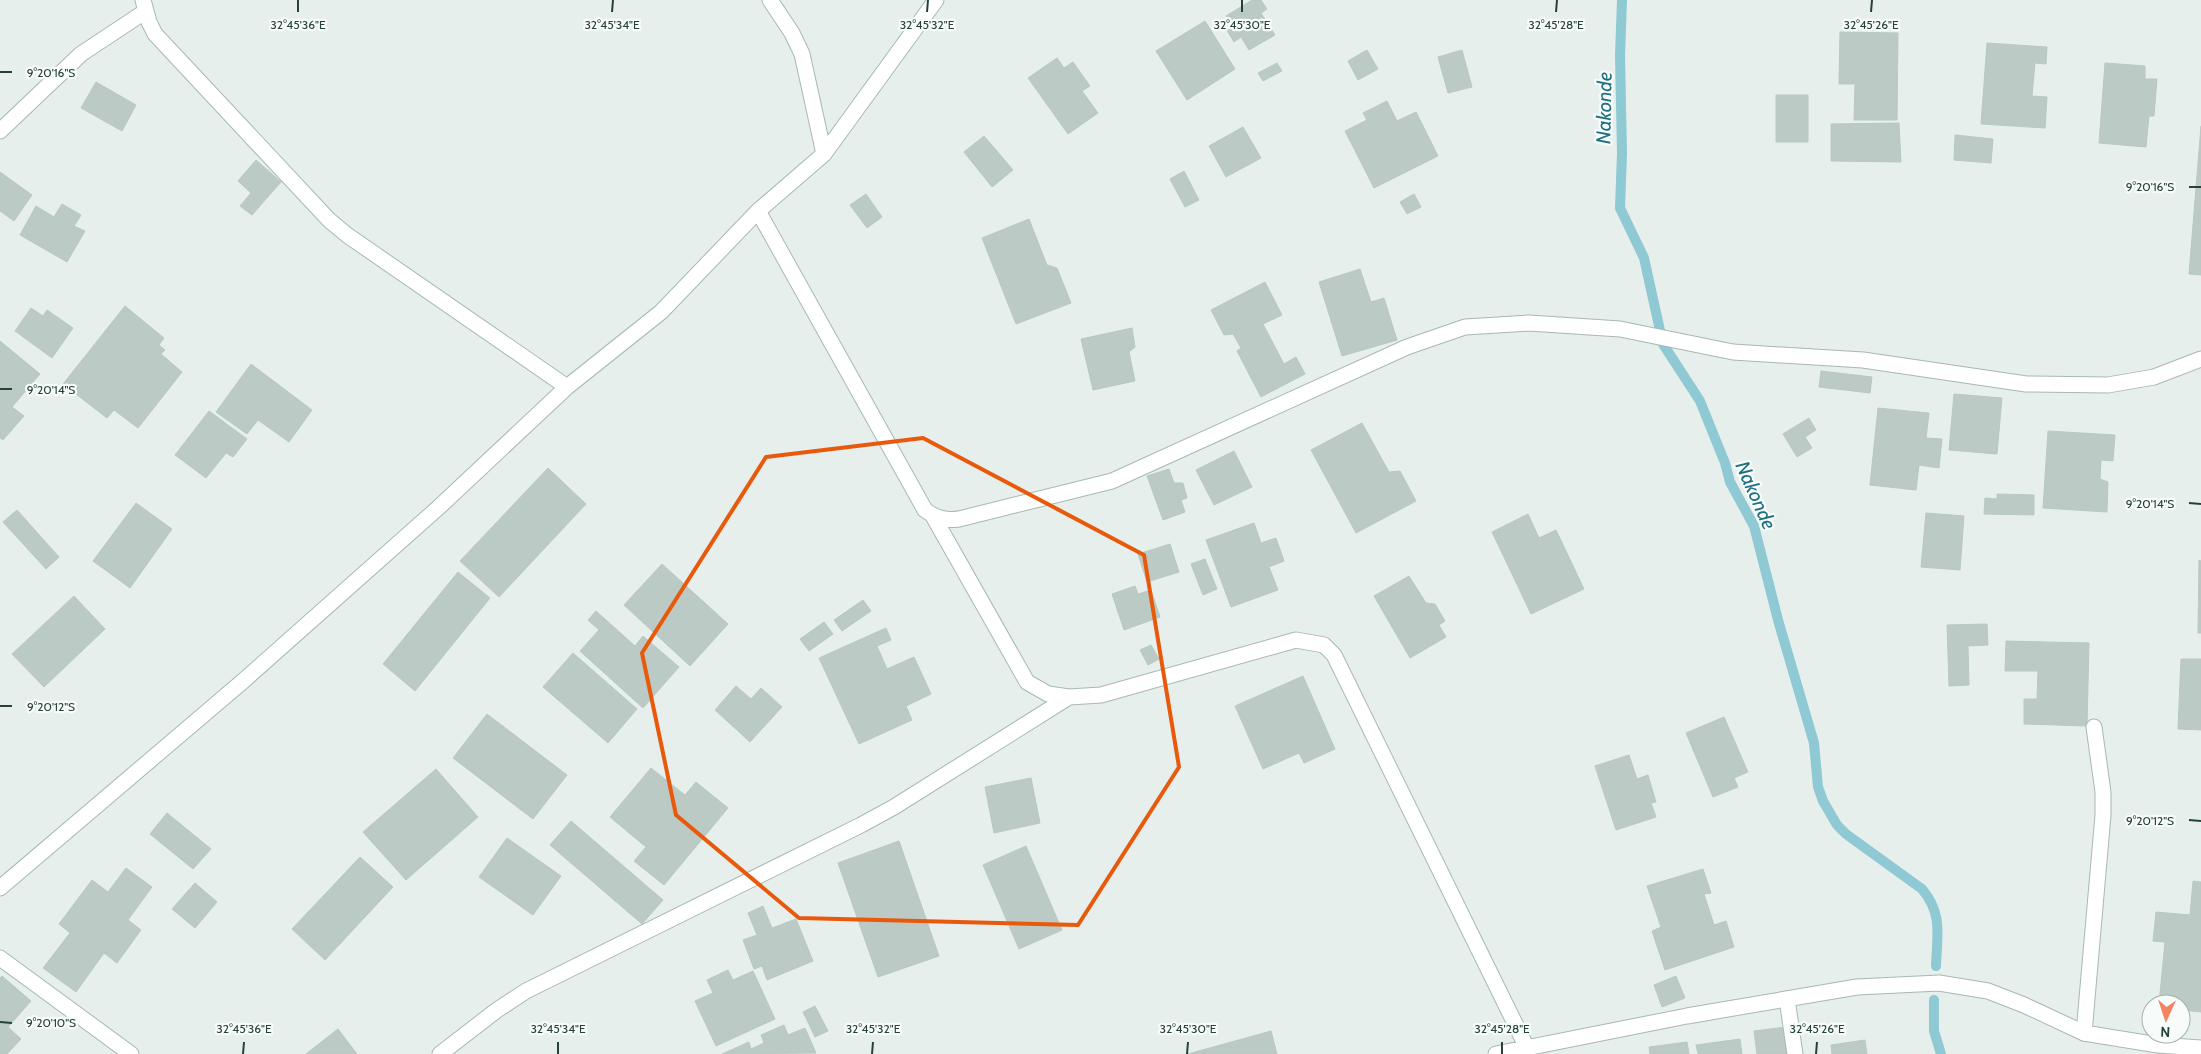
<svg xmlns="http://www.w3.org/2000/svg" width="2201" height="1054" viewBox="0 0 2201 1054" font-family="Cabin,sans-serif">
<rect width="100%" height="100%" fill="#e6efeb"/>
<g fill="none" stroke-linecap="round" stroke-linejoin="round">
<path stroke="#8ec9d4" stroke-width="10" d="M 1622,0 L 1620,56 L 1622,153 L 1620,208 L 1644,258 L 1663,344 L 1700,401 L 1725,463 L 1730,482 L 1754,526 L 1778,620 L 1814,743 L 1818,787 L 1823,801 L 1837,825 L 1846,834 L 1922,889 C 1943,914 1937,935 1936,966
M 1934,1000 L 1934,1031 L 1941,1054"/>
</g>
<path fill="#bbcac4" stroke="#b8c9c2" d="M 1252,0 L 1261,0 L 1267,9 L 1261,13 L 1275,35 L 1249,50 L 1241,37 L 1234,42 L 1226,29 L 1232,25 L 1226,16 Z
M 1205,21 L 1235,69 L 1187,100 L 1156,51 Z
M 1840,32 L 1898,33 L 1897,120 L 1854,120 L 1855,84 L 1839,84 Z
M 1987,43 L 2047,47 L 2046,64 L 2035,63 L 2032,96 L 2047,97 L 2045,128 L 1981,124 Z
M 1367,50 L 1378,69 L 1358,80 L 1348,61 Z
M 1462,50 L 1472,87 L 1448,93 L 1438,57 Z
M 1057,58 L 1064,68 L 1073,62 L 1090,86 L 1082,91 L 1098,113 L 1068,134 L 1028,78 Z
M 1277,63 L 1282,71 L 1263,81 L 1258,73 Z
M 2105,63 L 2145,66 L 2145,79 L 2157,79 L 2154,116 L 2149,116 L 2146,147 L 2099,143 Z
M 96,82 L 136,105 L 122,131 L 81,108 Z
M 1776,95 L 1808,95 L 1808,142 L 1776,142 Z
M 1387,101 L 1397,121 L 1416,112 L 1438,156 L 1374,188 L 1345,131 L 1367,120 L 1363,113 Z
M 1899,123 L 1901,162 L 1831,161 L 1831,124 Z
M 2201,126 L 2201,275 L 2189,274 Z
M 1243,127 L 1261,158 L 1226,177 L 1209,146 Z
M 1955,135 L 1993,139 L 1991,163 L 1954,160 Z
M 984,136 L 1013,170 L 992,187 L 964,152 Z
M 256,160 L 281,182 L 252,215 L 240,206 L 251,193 L 238,181 Z
M 1184,171 L 1199,200 L 1185,207 L 1170,179 Z
M 0,172 L 32,195 L 14,221 L 0,211 Z
M 866,194 L 882,217 L 867,228 L 850,205 Z
M 1414,194 L 1421,207 L 1407,214 L 1400,202 Z
M 62,204 L 81,215 L 74,226 L 85,231 L 67,262 L 20,235 L 36,206 L 54,217 Z
M 1029,219 L 1047,265 L 1057,268 L 1071,303 L 1016,324 L 982,238 Z
M 1360,269 L 1371,302 L 1384,298 L 1397,340 L 1342,356 L 1319,282 Z
M 1265,282 L 1282,315 L 1263,324 L 1284,364 L 1296,357 L 1305,374 L 1261,397 L 1237,351 L 1241,348 L 1233,334 L 1224,335 L 1211,310 Z
M 125,306 L 164,338 L 159,345 L 165,350 L 161,354 L 182,372 L 138,428 L 114,410 L 107,418 L 63,384 Z
M 31,308 L 43,316 L 47,310 L 73,328 L 52,358 L 15,331 Z
M 1132,328 L 1135,347 L 1129,352 L 1135,381 L 1093,390 L 1081,339 Z
M 0,341 L 40,374 L 12,407 L 24,416 L 3,440 L 0,438 Z
M 251,364 L 312,410 L 289,442 L 258,420 L 247,434 L 216,412 Z
M 1821,371 L 1872,377 L 1870,393 L 1819,387 Z
M 1954,394 L 2002,398 L 1997,454 L 1949,450 Z
M 1878,408 L 1929,413 L 1926,438 L 1942,439 L 1939,468 L 1919,465 L 1916,490 L 1870,485 Z
M 209,411 L 247,439 L 233,457 L 226,453 L 206,478 L 175,455 Z
M 1809,418 L 1816,430 L 1805,437 L 1812,448 L 1797,457 L 1783,434 Z
M 1362,423 L 1389,472 L 1400,471 L 1416,501 L 1356,533 L 1311,450 Z
M 2048,431 L 2115,435 L 2113,461 L 2101,460 L 2100,479 L 2108,482 L 2107,512 L 2043,508 Z
M 1234,451 L 1252,487 L 1214,505 L 1196,470 Z
M 548,468 L 586,504 L 499,597 L 460,561 Z
M 1169,469 L 1174,483 L 1183,483 L 1187,498 L 1181,500 L 1185,512 L 1163,520 L 1147,476 Z
M 1997,494 L 2034,495 L 2034,515 L 1984,514 L 1985,498 L 1997,499 Z
M 136,503 L 172,529 L 130,588 L 93,561 Z
M 17,510 L 59,557 L 46,569 L 3,522 Z
M 1926,513 L 1964,516 L 1960,570 L 1921,567 Z
M 1528,514 L 1539,538 L 1556,530 L 1584,589 L 1531,614 L 1492,532 Z
M 1254,523 L 1261,543 L 1276,538 L 1284,561 L 1269,567 L 1278,590 L 1231,607 L 1206,540 Z
M 1170,544 L 1179,572 L 1147,582 L 1138,554 Z
M 1205,559 L 1217,589 L 1203,595 L 1191,564 Z
M 2199,560 L 2201,561 L 2201,633 L 2198,633 Z
M 662,564 L 728,624 L 690,666 L 624,605 Z
M 458,572 L 490,598 L 415,691 L 383,664 Z
M 1409,576 L 1426,603 L 1435,604 L 1445,621 L 1439,625 L 1446,637 L 1410,658 L 1374,596 Z
M 1135,586 L 1138,594 L 1151,590 L 1160,617 L 1124,630 L 1112,594 Z
M 74,596 L 105,629 L 44,687 L 12,654 Z
M 863,600 L 871,611 L 842,631 L 834,620 Z
M 596,611 L 635,646 L 643,636 L 679,667 L 643,708 L 580,651 L 599,630 L 588,620 Z
M 824,622 L 833,634 L 809,651 L 800,639 Z
M 1987,624 L 1988,645 L 1968,646 L 1969,685 L 1949,686 L 1947,625 Z
M 886,628 L 891,640 L 877,646 L 887,669 L 914,657 L 931,694 L 906,706 L 912,720 L 859,744 L 819,658 Z
M 2006,641 L 2089,643 L 2087,726 L 2024,724 L 2024,699 L 2037,699 L 2038,671 L 2005,671 Z
M 1151,645 L 1159,659 L 1148,665 L 1140,650 Z
M 573,653 L 637,709 L 608,743 L 543,687 Z
M 2181,659 L 2201,659 L 2201,730 L 2178,729 Z
M 1303,676 L 1335,749 L 1304,763 L 1299,753 L 1263,769 L 1235,706 Z
M 736,686 L 751,699 L 761,688 L 782,707 L 750,742 L 715,710 Z
M 487,714 L 567,775 L 533,819 L 453,758 Z
M 1724,717 L 1748,772 L 1734,778 L 1738,787 L 1713,797 L 1686,733 Z
M 1629,755 L 1637,779 L 1648,775 L 1656,802 L 1651,803 L 1656,817 L 1616,830 L 1595,766 Z
M 651,768 L 685,795 L 696,782 L 728,808 L 664,885 L 634,861 L 646,847 L 610,817 Z
M 436,769 L 478,817 L 406,880 L 363,832 Z
M 1031,778 L 1040,823 L 994,833 L 985,787 Z
M 167,813 L 211,849 L 193,869 L 150,834 Z
M 571,821 L 663,900 L 642,924 L 550,845 Z
M 507,838 L 561,876 L 533,915 L 479,877 Z
M 899,841 L 939,956 L 878,977 L 838,863 Z
M 1026,846 L 1062,930 L 1019,949 L 983,865 Z
M 360,857 L 393,887 L 325,960 L 292,929 Z
M 126,868 L 152,887 L 128,920 L 141,930 L 117,963 L 104,953 L 76,992 L 43,968 L 70,933 L 59,924 L 92,880 L 108,892 Z
M 1703,869 L 1711,893 L 1704,894 L 1714,925 L 1726,921 L 1734,947 L 1665,970 L 1652,931 L 1661,927 L 1647,886 Z
M 2193,881 L 2201,882 L 2201,1012 L 2181,1010 L 2181,1004 L 2159,1004 L 2165,942 L 2153,941 L 2156,912 L 2190,915 Z
M 195,883 L 217,902 L 195,928 L 172,909 Z
M 763,906 L 772,928 L 796,919 L 813,961 L 767,980 L 762,966 L 754,969 L 743,940 L 757,935 L 748,913 Z
M 728,970 L 733,980 L 753,971 L 775,1019 L 716,1046 L 695,1001 L 713,993 L 707,980 Z
M 2,976 L 31,1001 L 8,1027 L 21,1039 L 7,1054 L 0,1054 L 0,978 Z
M 1676,976 L 1685,998 L 1662,1007 L 1654,985 Z
M 815,1006 L 828,1031 L 815,1037 L 803,1012 Z
M 784,1025 L 788,1035 L 805,1028 L 816,1053 L 722,1054 L 749,1042 L 751,1049 L 764,1043 L 761,1035 Z
M 1794,1026 L 1797,1054 L 1757,1054 L 1754,1031 Z
M 338,1029 L 357,1054 L 306,1054 Z
M 1271,1031 L 1277,1054 L 1188,1054 Z
M 1740,1039 L 1742,1054 L 1698,1054 L 1696,1045 Z
M 1865,1040 L 1867,1054 L 1832,1054 L 1831,1045 Z
M 1687,1042 L 1689,1054 L 1650,1054 L 1649,1047 Z"/>
<g fill="none" stroke-linecap="round" stroke-linejoin="round">
<defs>
<path id="lane" d="M 1787,999 L 1795,1054
M 2084,1033 L 2103,815 L 2103,792 L 2094,727"/>
<path id="street" d="M 143,0 L 149,22 L 155,34 L 329,220 L 347,235 L 567,387
M 770,0 L 792,33 L 802,54 L 824,154
M 0,131 L 81,54 L 146,11
M 758,211 L 925,510 C 936,518 945,521 959,519 L 1112,481 L 1407,347 L 1465,327 L 1529,323 L 1620,329 L 1733,352 L 1863,360 L 2026,384 L 2108,385 L 2154,377 L 2201,359
M 933,516 L 1027,682 L 1048,694 L 1069,697 L 1101,695 L 1296,640 L 1324,645 L 1334,655 L 1527,1048
M 0,888 L 242,682 L 438,508 L 567,387 L 661,312 L 758,211 L 824,154 L 936,0
M 0,958 L 131,1054
M 440,1054 L 497,1010 L 526,991 L 861,825 L 894,807 L 1069,697
M 1496,1054 L 1687,1016 L 1857,987 L 1939,983 L 1988,991 L 2024,1005 L 2084,1033 L 2158,1045 L 2201,1048"/>
</defs>
<use href="#lane" stroke="#a8b8b2" stroke-width="17"/>
<use href="#street" stroke="#a8b8b2" stroke-width="17"/>
<use href="#lane" stroke="#fff" stroke-width="15"/>
<use href="#street" stroke="#fff" stroke-width="15"/>
</g>
<path fill="none" stroke="#e8590c" stroke-width="4" stroke-linejoin="round" d="M 923,438 L 1144,555 L 1179,767 L 1078,925 L 799,918 L 676,815 L 642,653 L 766,457 Z"/>
<path fill="none" stroke="#24423a" stroke-width="2" d="M 298,12 L 298,0M 612,12 L 613,0M 927,12 L 928,0M 1242,12 L 1242,0M 1556,12 L 1557,0M 1871,12 L 1872,0M 0,72 L 12,72M 2189,187 L 2201,187M 0,389 L 12,389M 2189,503 L 2201,504M 0,706 L 12,706M 2189,820 L 2201,821M 0,1022 L 12,1023M 243,1054 L 244,1042M 558,1054 L 558,1042M 872,1054 L 873,1042M 1187,1054 L 1188,1042M 1502,1054 L 1502,1042M 1816,1054 L 1817,1042"/>
<g text-anchor="middle" stroke-width="4.5" stroke-linejoin="round" paint-order="stroke">
<g font-size="20" font-style="italic" fill="#1c6f80" stroke="#f7fbf9">
<text transform="translate(1604 108) rotate(-89)" y="7">Nakonde</text>
<text transform="translate(1756 495) rotate(66)" y="7">Nakonde</text>
</g>
</g>
<g font-size="12" text-anchor="middle" fill="#24423a" stroke="#f7fbf9" stroke-width="4.5" stroke-linejoin="round" paint-order="stroke">
<text x="298" y="29">32°45'36"E</text>
<text x="612" y="29">32°45'34"E</text>
<text x="927" y="29">32°45'32"E</text>
<text x="1242" y="29">32°45'30"E</text>
<text x="1556" y="29">32°45'28"E</text>
<text x="1871" y="29">32°45'26"E</text>
<text x="51" y="77">9°20'16"S</text>
<text x="2150" y="191">9°20'16"S</text>
<text x="51" y="394">9°20'14"S</text>
<text x="2150" y="508">9°20'14"S</text>
<text x="51" y="711">9°20'12"S</text>
<text x="2150" y="825">9°20'12"S</text>
<text x="51" y="1027">9°20'10"S</text>
<text x="244" y="1033">32°45'36"E</text>
<text x="558" y="1033">32°45'34"E</text>
<text x="873" y="1033">32°45'32"E</text>
<text x="1188" y="1033">32°45'30"E</text>
<text x="1502" y="1033">32°45'28"E</text>
<text x="1817" y="1033">32°45'26"E</text>
</g>
<g transform="translate(2166 1019) rotate(183)"><circle r="24" fill="#f7fbf9" stroke="#a3b1ad"/>
<path d="M0-4L9 19L0 12L-9 19Z" fill="#f4845f"/>
<text y="-8" font-size="14" font-weight="bold" text-anchor="middle" fill="#24423a">N</text>
</g>
</svg>
